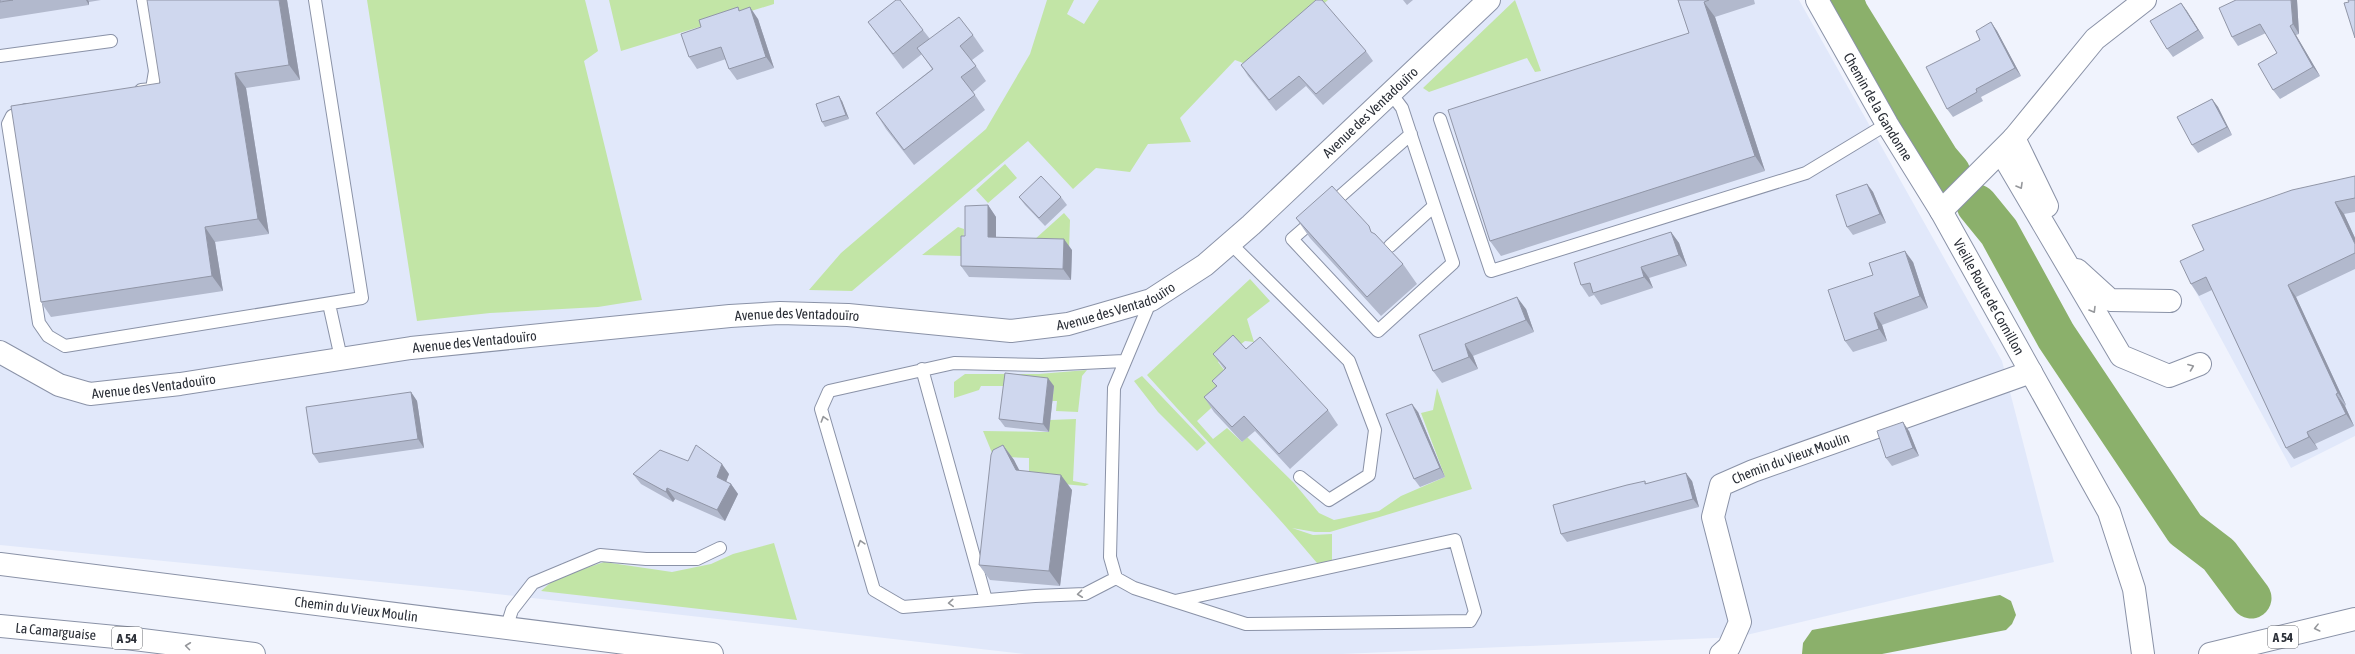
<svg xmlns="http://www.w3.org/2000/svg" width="2355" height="654" viewBox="0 0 2355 654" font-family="'Asap Condensed',sans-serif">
<rect width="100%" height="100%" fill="#f0f3fd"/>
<path fill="#e1e8fa" d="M 0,0 L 1799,0 L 2002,361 L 2054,562 L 1738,637 L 1342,654 L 1025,654 L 462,590 L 0,545 Z
M 2355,187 L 2355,436 L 2291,468 L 2185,272 L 2207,260 L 2197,235 Z"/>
<path fill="#c2e5a6" d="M 367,0 L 585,0 L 598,51 L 584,61 L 642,300 L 598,307 L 490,313 L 417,321 Z
M 609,0 L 774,0 L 774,4 L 621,51 Z
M 1047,0 L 1074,0 L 1067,14 L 1084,24 L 1099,0 L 1328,0 L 1251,66 L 1235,60 L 1180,118 L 1191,142 L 1148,144 L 1130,172 L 1096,168 L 1073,189 L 1028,141 L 852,291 L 809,290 L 841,253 L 986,129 L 1030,54 Z
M 1515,0 L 1541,71 L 1535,72 L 1527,58 L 1429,92 L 1423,88 Z
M 1005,164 L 1017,178 L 988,203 L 976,190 Z
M 1064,213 L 1070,220 L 1069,250 L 1024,249 Z
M 958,227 L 964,229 L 963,256 L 922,255 Z
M 1250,279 L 1270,301 L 1247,319 L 1254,342 L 1245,341 L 1218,362 L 1233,382 L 1221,399 L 1197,421 L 1213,439 L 1227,428 L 1242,442 L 1247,437 L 1294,483 L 1319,513 L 1334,520 L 1379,511 L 1401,496 L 1445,477 L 1421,413 L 1433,410 L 1437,388 L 1472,489 L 1330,532 L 1315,532 L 1292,528 L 1313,535 L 1332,534 L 1332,562 L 1317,563 C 1263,498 1203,438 1147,375 Z
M 1087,370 L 1082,376 L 1078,412 L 1056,411 L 1057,401 L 1052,401 L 1054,386 L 981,386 L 979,390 L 954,398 L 954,382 L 965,374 L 1039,374 Z
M 1142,376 L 1206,443 L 1197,451 L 1158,412 L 1134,381 Z
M 1076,419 L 1073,481 L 1089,484 L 1085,486 L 1029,481 L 1029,458 L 1007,457 L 995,460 L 983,431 L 1048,432 L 1050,420 Z
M 774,543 L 797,620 L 541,591 L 556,578 L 604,562 L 672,572 L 711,564 L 733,554 Z"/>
<path fill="#8bb06b" d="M 2000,595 L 2011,601 L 2016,615 L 2012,624 L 2006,630 L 1882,654 L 1802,654 L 1803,643 L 1812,630 Z"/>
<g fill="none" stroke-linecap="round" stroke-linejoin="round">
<path stroke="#8bb06b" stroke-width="41" d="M 1843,0 L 1848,13 L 1939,160 L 1950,173
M 1977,205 L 1999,232 L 2056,336 L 2185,529 L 2219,555 L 2251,598"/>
<defs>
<path id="service" d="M 0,56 L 111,41
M 141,90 L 152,89 L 155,71 L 143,0
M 26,110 L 12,116 L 8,124 L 39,323 L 48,336 L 65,346 L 362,298 L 315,0
M 1440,119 L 1491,271 L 1806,173 L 1887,124
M 1328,207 L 1411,134
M 1315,219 L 1292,239 L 1378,331 L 1453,263 L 1402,108 L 1390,92
M 1230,243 L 1349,361 L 1375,430 L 1369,475 L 1329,500 L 1300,477
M 1390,246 L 1434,206
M 1151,300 L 1114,388 L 1110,557 L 1116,578 L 1134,588 L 1246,624 L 1470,621 L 1475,612 L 1455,540 L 1175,601
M 329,304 L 341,358
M 922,369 L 986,600
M 1116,578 L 1085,594 L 1035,596 L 903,607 L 874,590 L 821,409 L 829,391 L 954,363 L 1042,365 L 1124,361
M 506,629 L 512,610 L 533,583 L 600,555 L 646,559 L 697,559 L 720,548"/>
<g id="minor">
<path id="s1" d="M 1817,0 L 1887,124 L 1941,211 L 2109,512 L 2134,589 L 2143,654"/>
<path d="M 2014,138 L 2047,206"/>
<path d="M 2001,152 L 2121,356 L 2169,376 L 2200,364"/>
<path d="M 1941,211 L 2014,138 L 2095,39 L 2145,0"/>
<path d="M 2077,270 L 2110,300 L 2170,301"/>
<path id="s2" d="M 0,352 L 59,385 L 90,394 L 180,384 L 411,348 L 730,316 L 780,313 L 848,315 L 1011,331 L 1068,324 L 1151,300 L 1205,265 L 1251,225 L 1489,0"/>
<path id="s3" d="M 0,564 L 712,654"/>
<path id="s4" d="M 1721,654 L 1729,647 L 1740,622 L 1713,517 L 1721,485 L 1753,471 L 2031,372"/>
</g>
<g id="motorway">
<path id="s5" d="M 0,626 L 126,638 L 254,654"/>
<path d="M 2210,654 L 2355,619"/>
</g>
</defs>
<use href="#service" stroke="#8a92a7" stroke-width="14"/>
<use href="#minor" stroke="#8a92a7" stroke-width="24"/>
<use href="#motorway" stroke="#8a92a7" stroke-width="24"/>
<use href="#service" stroke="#fff" stroke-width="12"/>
<use href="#minor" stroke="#fff" stroke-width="22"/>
<use href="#motorway" stroke="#fff" stroke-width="22"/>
</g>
<path fill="#b2b9cd" d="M 0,0 L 101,0 L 89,2 L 89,5 L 0,19 Z
M 287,0 L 300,80 L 246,88 L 269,234 L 215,242 L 223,291 L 51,317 L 41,302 L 160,83 Z
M 1403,0 L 1413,0 L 1407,5 Z
M 1678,0 L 1754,0 L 1755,4 L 1715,17 L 1765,171 L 1501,256 L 1490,241 L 1689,33 Z
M 2297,0 L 2299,34 L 2296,35 L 2320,76 L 2280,99 L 2273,90 L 2277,53 L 2266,33 L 2238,46 L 2232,37 Z
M 2181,3 L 2204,38 L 2173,57 L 2167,49 Z
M 738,7 L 740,11 L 758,19 L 774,68 L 737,80 L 729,69 L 726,59 L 697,69 L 689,57 L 701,27 Z
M 868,22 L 923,30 L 930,39 L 973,35 L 984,51 L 972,60 L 986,81 L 973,92 L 985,110 L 914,165 L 886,129 L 876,113 L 932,69 L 922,54 L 903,69 L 879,37 Z
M 1991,22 L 1997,31 L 2021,76 L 1981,97 L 1983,101 L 1953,117 L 1947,109 L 1980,40 Z
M 1366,51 L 1373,61 L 1323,105 L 1306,86 L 1276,111 L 1248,76 L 1241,65 Z
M 2212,99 L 2218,107 L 2232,135 L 2198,153 L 2192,145 Z
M 842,101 L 849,119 L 825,127 L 822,122 Z
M 2355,176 L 2355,212 L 2344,214 L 2355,238 L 2355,269 L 2296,297 L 2346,405 L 2345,406 L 2354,426 L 2315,444 L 2318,449 L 2294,459 L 2286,448 L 2212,290 L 2199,296 L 2191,284 L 2204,250 Z
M 1867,184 L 1873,192 L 1886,223 L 1853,235 L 1847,227 Z
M 1019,197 L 1061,197 L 1067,205 L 1045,226 L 1025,205 Z
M 988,205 L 996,217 L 996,237 L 1072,250 L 1071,280 L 969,277 L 961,266 L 965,236 Z
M 1296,218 L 1373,233 L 1403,264 L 1417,284 L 1381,316 L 1310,238 Z
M 1671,232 L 1679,243 L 1687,266 L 1649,278 L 1653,288 L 1601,305 L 1594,295 L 1589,297 L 1581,285 Z
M 1913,262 L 1928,308 L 1882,325 L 1887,341 L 1853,352 L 1845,341 Z
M 1526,309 L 1534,332 L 1473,356 L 1478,369 L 1442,383 L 1433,371 L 1419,335 Z
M 1246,349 L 1328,410 L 1338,425 L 1290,469 L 1255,431 L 1242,442 L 1214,412 L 1204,397 L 1216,386 L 1212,381 L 1225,370 L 1213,354 Z
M 1054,386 L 1049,432 L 1005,427 L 999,419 Z
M 411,392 L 417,401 L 424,448 L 319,463 L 313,454 Z
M 1418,412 L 1445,477 L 1420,487 L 1414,479 Z
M 1909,431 L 1919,456 L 1892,466 L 1886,458 Z
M 1003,445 L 1014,460 L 1019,471 L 1072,490 L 1060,586 L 990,580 L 979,565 Z
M 688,461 L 729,474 L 726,482 L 731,484 L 738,494 L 725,521 L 675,499 L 673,502 L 641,484 L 633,474 Z
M 1645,481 L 1646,483 L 1692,481 L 1699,507 L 1567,542 L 1561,534 Z"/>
<path fill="#9196a7" d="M 86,0 L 88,0 L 89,2 L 89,5 Z
M 279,0 L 287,0 L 300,80 L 289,65 Z
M 2291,0 L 2297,0 L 2299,34 L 2293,24 Z
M 1704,2 L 1715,17 L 1765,171 L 1755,156 Z
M 2181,3 L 2187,11 L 2204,38 L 2198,30 Z
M 750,7 L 758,19 L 774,68 L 766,57 Z
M 1991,22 L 1997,31 L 2021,76 L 2015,68 Z
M 2290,26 L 2296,35 L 2320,76 L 2313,67 Z
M 235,73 L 246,88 L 269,234 L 258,219 Z
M 839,96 L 842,101 L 849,119 L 846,115 Z
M 2212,99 L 2218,107 L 2232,135 L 2227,127 Z
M 1867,184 L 1873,192 L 1886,223 L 1880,214 Z
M 2335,202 L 2344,214 L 2355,238 L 2355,244 Z
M 988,205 L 996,217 L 996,248 L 988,237 Z
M 205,227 L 215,242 L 223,291 L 212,276 Z
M 1671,232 L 1679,243 L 1687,266 L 1679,255 Z
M 1064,239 L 1072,250 L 1071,280 L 1063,269 Z
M 1905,251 L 1913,262 L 1928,308 L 1920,296 Z
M 1641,267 L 1649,278 L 1653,288 L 1644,277 Z
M 2288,285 L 2296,297 L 2346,405 L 2338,393 Z
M 1517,297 L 1526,309 L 1534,332 L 1526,320 Z
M 1874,313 L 1882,325 L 1887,341 L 1879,329 Z
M 1465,344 L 1473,356 L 1478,369 L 1469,357 Z
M 1048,378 L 1054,386 L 1049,432 L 1043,424 Z
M 411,392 L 417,401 L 424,448 L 418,439 Z
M 2336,394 L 2345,406 L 2354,426 L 2346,414 Z
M 1412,404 L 1418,412 L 1445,477 L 1440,468 Z
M 1903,422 L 1909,431 L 1919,456 L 1913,448 Z
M 2307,432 L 2315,444 L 2318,449 L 2309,437 Z
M 1003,445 L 1014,460 L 1027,485 L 1016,470 Z
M 722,464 L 729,474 L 724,487 L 717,477 Z
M 1686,473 L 1692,481 L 1699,507 L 1693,499 Z
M 1061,475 L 1072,490 L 1060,586 L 1049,571 Z
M 731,484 L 738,494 L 725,521 L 717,510 Z
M 667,488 L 675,499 L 673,502 L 666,492 Z"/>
<path fill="#cfd7ee" stroke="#9196a7" d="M 0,0 L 13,0 L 0,2 Z
M 147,0 L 279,0 L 289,65 L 235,73 L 258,219 L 205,227 L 212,276 L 41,302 L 11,106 L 160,83 Z
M 896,0 L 900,0 L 923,30 L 893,54 L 868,22 Z
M 1316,0 L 1322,0 L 1366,51 L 1316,94 L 1299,76 L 1269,100 L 1241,65 Z
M 1678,0 L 1709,0 L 1704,2 L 1755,156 L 1490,241 L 1448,110 L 1689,33 Z
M 2236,0 L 2291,0 L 2293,24 L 2290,26 L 2313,67 L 2273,90 L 2258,64 L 2277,53 L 2260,24 L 2232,37 L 2219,8 Z
M 2348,0 L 2355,0 L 2355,38 L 2344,3 L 2349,2 Z
M 2181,3 L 2198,30 L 2167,49 L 2150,21 Z
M 738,7 L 739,11 L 750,7 L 766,57 L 729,69 L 721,47 L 689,57 L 681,34 L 701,27 L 699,20 Z
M 959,17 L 973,35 L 960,46 L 976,66 L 961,77 L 975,95 L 904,150 L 876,113 L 933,69 L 917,48 Z
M 1991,22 L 2015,68 L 1976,89 L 1977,92 L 1947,109 L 1926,67 L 1980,40 L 1976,31 Z
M 839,96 L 846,115 L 822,122 L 816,104 Z
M 2212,99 L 2227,127 L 2192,145 L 2177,117 Z
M 1041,176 L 1061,197 L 1039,218 L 1019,197 Z
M 2355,176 L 2355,198 L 2335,202 L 2355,244 L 2355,253 L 2288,285 L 2338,393 L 2336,394 L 2346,414 L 2307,432 L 2309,437 L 2286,448 L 2206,277 L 2191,284 L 2180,261 L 2204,250 L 2192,225 L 2292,190 Z
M 1867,184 L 1880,214 L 1847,227 L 1836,195 Z
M 1332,186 L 1369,226 L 1371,232 L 1375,234 L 1403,264 L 1367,297 L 1296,218 Z
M 988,205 L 988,237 L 1064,239 L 1063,269 L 961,266 L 961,236 L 965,236 L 965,206 Z
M 1671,232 L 1679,255 L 1641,267 L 1644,277 L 1593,293 L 1590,283 L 1581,285 L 1574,263 Z
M 1905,251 L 1920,296 L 1874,313 L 1879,329 L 1845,341 L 1828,290 L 1873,275 L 1869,263 Z
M 1517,297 L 1526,320 L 1465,344 L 1469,357 L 1433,371 L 1419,335 Z
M 1233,335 L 1246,349 L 1260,337 L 1328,410 L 1279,454 L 1244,416 L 1232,427 L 1204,397 L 1217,386 L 1212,381 L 1226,368 L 1213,354 Z
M 1005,373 L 1048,378 L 1043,424 L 999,419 Z
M 411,392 L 418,439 L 313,454 L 306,407 Z
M 1412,404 L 1440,468 L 1414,479 L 1386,414 Z
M 1903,422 L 1913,448 L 1886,458 L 1877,431 Z
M 696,445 L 722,464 L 717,477 L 731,484 L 717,510 L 667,488 L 666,492 L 633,474 L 660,450 L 688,461 Z
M 1003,445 L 1016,470 L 1061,475 L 1049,571 L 979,565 L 991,455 L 993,450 Z
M 1686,473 L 1693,499 L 1561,534 L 1553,505 L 1627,485 L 1645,481 L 1645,484 Z"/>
<defs><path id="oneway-chevron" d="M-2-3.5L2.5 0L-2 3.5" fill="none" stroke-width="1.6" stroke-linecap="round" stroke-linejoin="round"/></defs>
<g stroke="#95979b">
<use href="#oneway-chevron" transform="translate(2020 186) rotate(60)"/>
<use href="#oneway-chevron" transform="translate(2093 310) rotate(59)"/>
<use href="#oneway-chevron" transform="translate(2191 367) rotate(-21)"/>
<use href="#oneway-chevron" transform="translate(824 419) rotate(-107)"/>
<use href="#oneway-chevron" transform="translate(861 543) rotate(-107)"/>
<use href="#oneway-chevron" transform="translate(1080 594) rotate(174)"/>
<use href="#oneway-chevron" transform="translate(951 603) rotate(176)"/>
<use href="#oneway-chevron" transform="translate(2317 628) rotate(166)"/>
<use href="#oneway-chevron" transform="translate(188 646) rotate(-173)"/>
</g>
<g text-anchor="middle" stroke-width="4" stroke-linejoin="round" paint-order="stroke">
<g fill="#fff" stroke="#6b6d73" stroke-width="1">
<rect x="2268" y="626" width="30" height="22" rx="3"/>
<rect x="112" y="627" width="30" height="22" rx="3"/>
</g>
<g font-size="13" font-weight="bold" fill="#2b2f37">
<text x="2283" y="642">A 54</text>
<text x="127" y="643">A 54</text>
</g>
<g font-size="14" fill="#2b2f37" stroke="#fff">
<text dy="5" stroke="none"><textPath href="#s1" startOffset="123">Chemin de la Gandonne</textPath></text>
<text dy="5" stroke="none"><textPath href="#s2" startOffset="1460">Avenue des Ventadouïro</textPath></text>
<text dy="5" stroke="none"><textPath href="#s1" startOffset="343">Vieille Route de Cornillon</textPath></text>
<text dy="5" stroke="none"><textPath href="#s2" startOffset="1135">Avenue des Ventadouïro</textPath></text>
<text dy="5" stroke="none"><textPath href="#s2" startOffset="812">Avenue des Ventadouïro</textPath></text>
<text dy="5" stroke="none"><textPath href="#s2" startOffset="488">Avenue des Ventadouïro</textPath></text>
<text dy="5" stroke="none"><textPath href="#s2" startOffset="164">Avenue des Ventadouïro</textPath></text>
<text dy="5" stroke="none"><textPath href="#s4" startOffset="254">Chemin du Vieux Moulin</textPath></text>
<text dy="5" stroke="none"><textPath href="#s3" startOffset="359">Chemin du Vieux Moulin</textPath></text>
<text dy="5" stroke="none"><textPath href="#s5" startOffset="56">La Camarguaise</textPath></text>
</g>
</g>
</svg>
